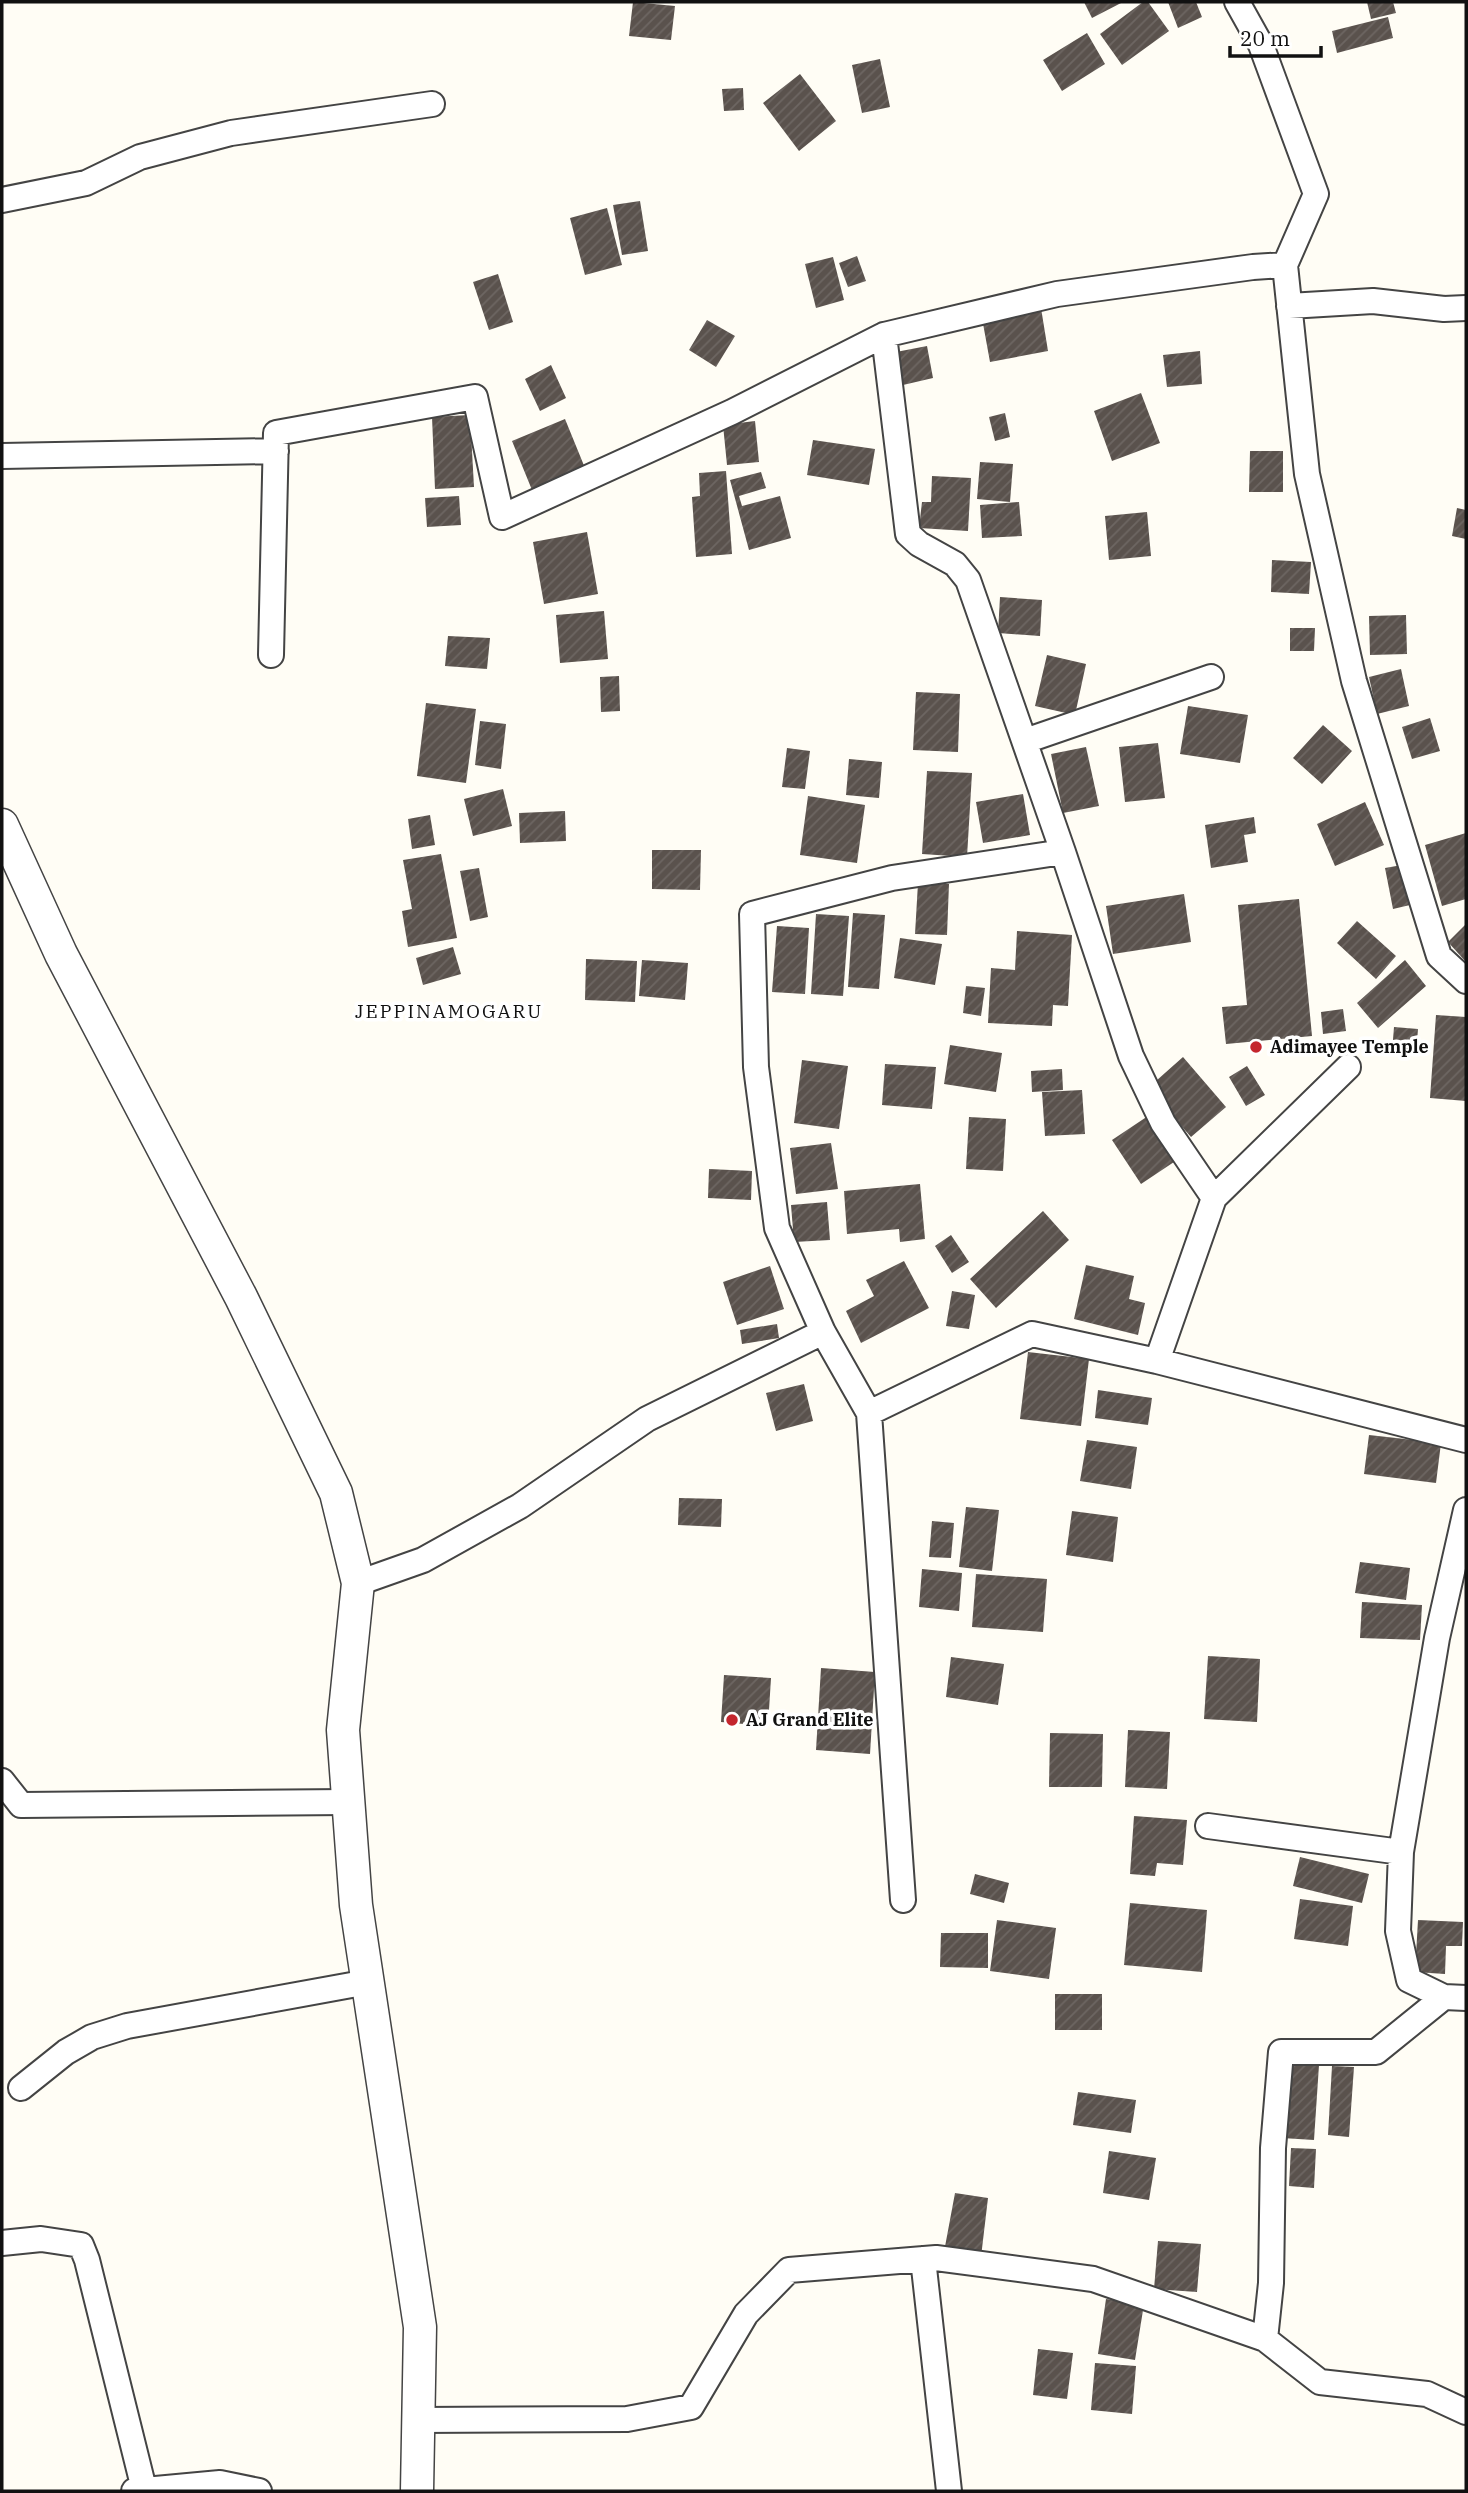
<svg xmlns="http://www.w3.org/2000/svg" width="1468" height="2493" viewBox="0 0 1468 2493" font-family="'IBM Plex Serif',serif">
<defs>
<pattern id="building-hatch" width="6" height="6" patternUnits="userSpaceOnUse" patternTransform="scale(1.75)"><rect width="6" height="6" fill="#5a524d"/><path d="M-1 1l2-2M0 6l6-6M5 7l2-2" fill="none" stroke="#6d6662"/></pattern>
</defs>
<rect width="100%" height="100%" fill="#fffdf5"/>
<path fill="url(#building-hatch)" d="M 633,2 L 675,6 L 671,40 L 629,36 Z
M 1084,2 L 1123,2 L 1092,18 Z
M 1143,2 L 1148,2 L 1169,31 L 1122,65 L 1100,34 Z
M 1168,2 L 1196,2 L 1202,17 L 1178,28 Z
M 1367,2 L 1393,2 L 1396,13 L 1371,19 Z
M 1388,17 L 1393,38 L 1337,53 L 1332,31 Z
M 1087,33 L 1105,64 L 1062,91 L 1043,60 Z
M 880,59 L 890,107 L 862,113 L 852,65 Z
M 800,74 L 836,121 L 799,151 L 763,103 Z
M 743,88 L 744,110 L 724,111 L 722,89 Z
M 640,201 L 648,251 L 622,255 L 613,205 Z
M 607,208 L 622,265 L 585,275 L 570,218 Z
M 857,256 L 866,281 L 848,287 L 839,263 Z
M 833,257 L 844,300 L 816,308 L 805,264 Z
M 498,274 L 513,322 L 489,330 L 473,282 Z
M 1041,308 L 1048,351 L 990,362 L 982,318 Z
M 707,320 L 735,336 L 716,367 L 689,350 Z
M 927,346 L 933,378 L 903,385 L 896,352 Z
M 1200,351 L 1202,384 L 1167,387 L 1163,355 Z
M 551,365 L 566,398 L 540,411 L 525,379 Z
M 1141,393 L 1160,443 L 1112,461 L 1094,411 Z
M 1005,413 L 1010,437 L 995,441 L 989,417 Z
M 470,415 L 474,487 L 435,489 L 432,417 Z
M 565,419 L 585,468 L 532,490 L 512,441 Z
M 755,421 L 759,462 L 727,465 L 723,425 Z
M 813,440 L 875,449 L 869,485 L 807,475 Z
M 1250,451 L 1283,451 L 1283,492 L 1249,492 Z
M 980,462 L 1013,464 L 1010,502 L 977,499 Z
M 726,471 L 732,554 L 696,557 L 692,497 L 700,496 L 699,473 Z
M 761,472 L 766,488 L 739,496 L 742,506 L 780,496 L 791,538 L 749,550 L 730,480 Z
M 932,476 L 971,478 L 968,531 L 919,528 L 922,502 L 931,502 Z
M 459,496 L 461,525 L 427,527 L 425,498 Z
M 1019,502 L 1022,536 L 982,538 L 980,505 Z
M 1457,508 L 1466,510 L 1466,539 L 1452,536 Z
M 1147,512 L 1151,556 L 1109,560 L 1105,516 Z
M 587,532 L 598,594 L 544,604 L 533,542 Z
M 1272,560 L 1311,562 L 1309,594 L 1271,592 Z
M 1000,597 L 1042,600 L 1040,636 L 998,633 Z
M 604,611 L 608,659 L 560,663 L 556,615 Z
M 1406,615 L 1407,654 L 1370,655 L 1369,616 Z
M 1290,628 L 1315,628 L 1314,651 L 1290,651 Z
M 448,636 L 490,638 L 487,669 L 445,666 Z
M 1047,655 L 1086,664 L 1075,715 L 1035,706 Z
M 1401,669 L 1409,706 L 1377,714 L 1369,677 Z
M 619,676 L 620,711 L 601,712 L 600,677 Z
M 916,692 L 960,694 L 958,752 L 913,750 Z
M 426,703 L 476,709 L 466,783 L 417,776 Z
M 1188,706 L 1248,715 L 1240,763 L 1180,754 Z
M 1430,718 L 1440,751 L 1412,759 L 1402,727 Z
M 480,721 L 506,724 L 501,769 L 475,765 Z
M 1323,725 L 1352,751 L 1322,784 L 1293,758 Z
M 1158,743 L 1165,798 L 1125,802 L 1119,747 Z
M 1086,747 L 1099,806 L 1063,813 L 1051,754 Z
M 787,748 L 810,751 L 805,789 L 782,787 Z
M 849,759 L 882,762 L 879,798 L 846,795 Z
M 927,771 L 972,773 L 967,857 L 922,854 Z
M 503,789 L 512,826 L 473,836 L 464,799 Z
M 1023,794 L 1030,835 L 983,843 L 976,802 Z
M 808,796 L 865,805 L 857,863 L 800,855 Z
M 1365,802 L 1384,845 L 1335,866 L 1317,824 Z
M 565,811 L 566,841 L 520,843 L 519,813 Z
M 430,815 L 435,845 L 412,849 L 408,819 Z
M 1254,817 L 1256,833 L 1244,835 L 1248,862 L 1211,868 L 1205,825 Z
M 1466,833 L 1466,899 L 1442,906 L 1425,845 Z
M 652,850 L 701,850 L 700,890 L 652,889 Z
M 441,854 L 457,938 L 408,947 L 402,911 L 412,909 L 403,860 Z
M 1402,865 L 1410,905 L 1393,909 L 1385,868 Z
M 479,868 L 488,917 L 470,921 L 460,871 Z
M 918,883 L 949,884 L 947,935 L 915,934 Z
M 1184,894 L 1191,942 L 1113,954 L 1106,906 Z
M 1299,899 L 1312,1036 L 1226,1044 L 1222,1007 L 1247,1005 L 1238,905 Z
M 853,913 L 885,915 L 879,989 L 848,987 Z
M 816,914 L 849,916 L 843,996 L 811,994 Z
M 1357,921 L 1396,956 L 1376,979 L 1337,943 Z
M 1466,924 L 1466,962 L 1448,942 Z
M 777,926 L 809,928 L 805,994 L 772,992 Z
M 1017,931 L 1072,935 L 1068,1006 L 1053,1005 L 1052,1026 L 988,1023 L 991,968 L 1015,970 Z
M 900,938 L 942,944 L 935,985 L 894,978 Z
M 453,947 L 461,974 L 423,985 L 416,958 Z
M 586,959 L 637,961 L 635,1002 L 585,1000 Z
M 642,960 L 688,963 L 685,1000 L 639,996 Z
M 1405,960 L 1426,986 L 1378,1028 L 1357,1003 Z
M 966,986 L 985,988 L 981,1016 L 963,1013 Z
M 1343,1009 L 1346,1031 L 1323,1034 L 1321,1012 Z
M 1436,1015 L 1466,1017 L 1466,1101 L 1430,1098 Z
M 1394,1027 L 1418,1029 L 1416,1054 L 1392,1052 Z
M 950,1045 L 1002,1053 L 996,1092 L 944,1084 Z
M 1183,1057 L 1226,1107 L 1191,1137 L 1148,1088 Z
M 802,1060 L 848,1066 L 839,1129 L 794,1123 Z
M 885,1064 L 936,1067 L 932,1109 L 882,1105 Z
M 1247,1066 L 1265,1095 L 1246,1106 L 1229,1077 Z
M 1062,1069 L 1063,1090 L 1032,1092 L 1031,1071 Z
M 1082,1090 L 1085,1134 L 1045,1136 L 1042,1092 Z
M 1148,1116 L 1177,1160 L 1141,1184 L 1112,1140 Z
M 969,1117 L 1006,1119 L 1003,1171 L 966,1169 Z
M 831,1143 L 838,1189 L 796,1194 L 790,1148 Z
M 709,1169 L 752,1171 L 751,1200 L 708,1198 Z
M 920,1184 L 925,1239 L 900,1242 L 899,1229 L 847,1234 L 844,1191 Z
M 827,1202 L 830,1240 L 794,1242 L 791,1205 Z
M 1043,1211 L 1069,1240 L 996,1308 L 970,1279 Z
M 951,1235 L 969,1262 L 952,1273 L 935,1246 Z
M 904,1261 L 929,1308 L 861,1343 L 846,1311 L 874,1296 L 866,1280 Z
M 1086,1265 L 1134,1276 L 1129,1299 L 1145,1303 L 1138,1335 L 1074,1319 Z
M 770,1266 L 784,1309 L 737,1325 L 723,1282 Z
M 952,1291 L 975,1295 L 969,1329 L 946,1326 Z
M 777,1324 L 779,1338 L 742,1344 L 740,1330 Z
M 1028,1352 L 1089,1359 L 1081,1426 L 1020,1419 Z
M 804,1384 L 813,1421 L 776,1431 L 766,1393 Z
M 1098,1390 L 1152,1398 L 1148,1425 L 1095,1418 Z
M 1369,1435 L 1441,1443 L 1436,1483 L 1364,1474 Z
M 1087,1440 L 1137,1447 L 1131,1489 L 1080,1481 Z
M 679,1498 L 722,1499 L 721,1527 L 678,1525 Z
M 966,1507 L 999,1510 L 992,1571 L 959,1567 Z
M 1072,1511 L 1118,1517 L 1113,1562 L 1066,1555 Z
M 932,1521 L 954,1523 L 951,1558 L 929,1557 Z
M 1360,1562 L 1410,1568 L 1406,1600 L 1355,1593 Z
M 922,1569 L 962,1573 L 959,1611 L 919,1607 Z
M 976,1574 L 1047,1579 L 1043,1632 L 972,1627 Z
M 1362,1602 L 1422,1605 L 1420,1640 L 1360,1638 Z
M 1208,1656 L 1260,1659 L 1257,1722 L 1204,1719 Z
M 951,1657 L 1004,1664 L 998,1705 L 946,1697 Z
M 821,1668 L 875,1672 L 870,1754 L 816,1750 Z
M 724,1675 L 771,1678 L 768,1726 L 721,1722 Z
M 1128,1730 L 1170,1732 L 1167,1789 L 1125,1787 Z
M 1050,1733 L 1103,1734 L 1102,1787 L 1049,1787 Z
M 1134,1816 L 1187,1820 L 1183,1865 L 1157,1863 L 1155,1876 L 1130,1874 Z
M 1300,1857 L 1369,1874 L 1362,1903 L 1293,1886 Z
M 975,1874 L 1009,1883 L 1004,1903 L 970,1894 Z
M 1300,1899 L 1353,1906 L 1348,1946 L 1294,1939 Z
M 1130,1903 L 1207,1910 L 1202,1972 L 1124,1965 Z
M 997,1920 L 1056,1928 L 1049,1979 L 990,1971 Z
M 1418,1920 L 1463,1922 L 1462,1946 L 1446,1946 L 1445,1974 L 1415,1972 Z
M 941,1933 L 988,1933 L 988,1968 L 940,1967 Z
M 1055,1994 L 1102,1994 L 1102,2030 L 1055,2030 Z
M 1286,2062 L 1319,2065 L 1314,2140 L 1282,2138 Z
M 1332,2066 L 1354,2067 L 1349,2137 L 1328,2135 Z
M 1078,2092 L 1136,2100 L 1131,2133 L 1073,2125 Z
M 1291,2148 L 1316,2149 L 1314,2188 L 1289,2186 Z
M 1109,2151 L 1156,2158 L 1149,2200 L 1103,2193 Z
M 955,2193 L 988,2198 L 981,2257 L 944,2252 Z
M 1158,2241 L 1201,2244 L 1197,2292 L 1154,2289 Z
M 1106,2299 L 1144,2304 L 1135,2360 L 1098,2354 Z
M 1038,2349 L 1073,2353 L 1067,2399 L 1033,2395 Z
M 1095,2363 L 1136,2366 L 1132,2414 L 1091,2410 Z"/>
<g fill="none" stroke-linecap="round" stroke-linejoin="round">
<defs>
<path id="minor" d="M 1237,2 L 1261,45 L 1316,194 L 1285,265 L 1307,474 L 1354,681 L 1439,956 L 1466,981
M 2,200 L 86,183 L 140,157 L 231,133 L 432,104
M 1289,306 L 1373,301 L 1444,309 L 1466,308
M 884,335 L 908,534 L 919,544 L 955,564 L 968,580 L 1063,852 L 1131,1056 L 1163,1123 L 1214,1198
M 2,456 L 276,451
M 271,655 L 276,433 L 475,397 L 502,517 L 732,412 L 884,335 L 1057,294 L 1253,267 L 1285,265
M 1025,741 L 1211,677
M 1157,1361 L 1214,1198 L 1348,1067
M 869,1413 L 1032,1334 L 1157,1361 L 1466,1440
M 1466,1510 L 1437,1638 L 1401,1852 L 1398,1931 L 1409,1980 L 1444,1997 L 1466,1998
M 358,1583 L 423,1560 L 520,1506 L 647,1419 L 823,1332
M 2,1781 L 21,1805 L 348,1802
M 1208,1826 L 1401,1852
M 903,1900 L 869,1413 L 823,1332 L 777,1228 L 756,1067 L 752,914 L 892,878 L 1063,852
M 21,2088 L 66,2052 L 92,2037 L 127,2026 L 368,1982
M 2,2243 L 41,2239 L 81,2245 L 87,2260 L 144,2489
M 923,2259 L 949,2491
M 1265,2339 L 1271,2283 L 1273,2148 L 1281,2052 L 1376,2052 L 1444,1997
M 418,2420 L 627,2419 L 691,2407 L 746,2314 L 789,2270 L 936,2258 L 1093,2279 L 1265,2339 L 1320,2382 L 1427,2394 L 1466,2412
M 134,2491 L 220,2483 L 259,2491"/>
<path id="tertiary" d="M 2,825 L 61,954 L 241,1297 L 336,1493 L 358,1583 L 343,1730 L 356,1905 L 420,2327 L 417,2491"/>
</defs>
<use href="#minor" stroke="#444" stroke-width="28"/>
<use href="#tertiary" stroke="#444" stroke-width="35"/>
<use href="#minor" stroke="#fff" stroke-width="24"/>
<use href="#tertiary" stroke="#fff" stroke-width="32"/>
</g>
<g fill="#c4262e" stroke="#fff" stroke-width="2.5">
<circle cx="1256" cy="1047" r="7"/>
<circle cx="732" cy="1720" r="7"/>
</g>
<g text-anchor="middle" stroke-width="7" stroke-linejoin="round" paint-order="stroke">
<g font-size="18" font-weight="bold" fill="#111" stroke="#fff" text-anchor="start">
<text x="1270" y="1053">Adimayee Temple</text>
<text x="746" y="1726">AJ Grand Elite</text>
</g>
<g font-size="19" letter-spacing="2" fill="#111" stroke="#fff">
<text x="449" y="1018">JEPPINAMOGARU</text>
</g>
</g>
<rect width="1468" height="2493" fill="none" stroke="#111111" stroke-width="7"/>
<path d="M1230 46v10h91v-10" fill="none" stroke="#111111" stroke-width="3.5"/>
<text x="1240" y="46" font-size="21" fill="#111111" stroke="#ffffff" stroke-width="5" paint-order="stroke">20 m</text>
</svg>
